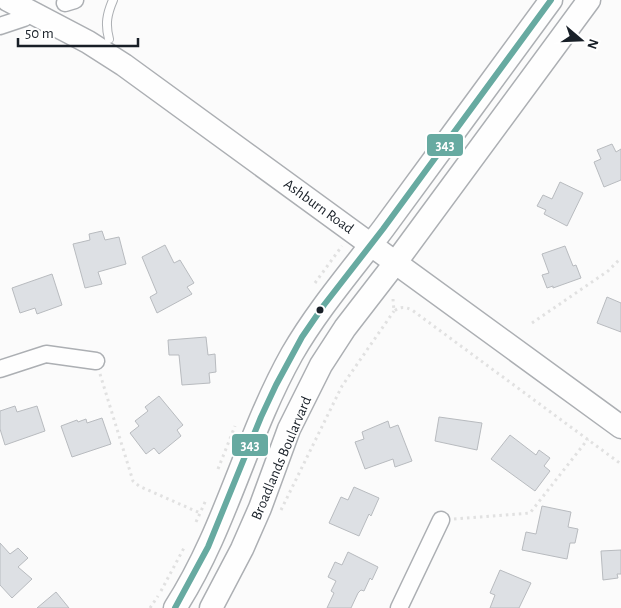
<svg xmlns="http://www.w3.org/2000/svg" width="621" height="608" viewBox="0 0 621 608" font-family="'Alegreya Sans',sans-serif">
<rect width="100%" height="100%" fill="#fbfbfb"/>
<path fill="#dde0e4" stroke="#b8bbbf" d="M 612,144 L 616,152 L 621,149 L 621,180 L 604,187 L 594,162 L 601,159 L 597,150 Z
M 560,182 L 583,193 L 567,226 L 544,214 L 546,210 L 537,206 L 543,195 L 552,199 Z
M 102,231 L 105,240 L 119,237 L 126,264 L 98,272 L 102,284 L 85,288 L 73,244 L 90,240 L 89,234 Z
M 165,245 L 174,263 L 180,260 L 194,283 L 187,287 L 192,294 L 157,313 L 150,297 L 157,293 L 142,257 Z
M 565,246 L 573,266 L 576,265 L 581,278 L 553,288 L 553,286 L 547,288 L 542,275 L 549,273 L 542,254 Z
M 52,274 L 62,305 L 37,314 L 35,308 L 20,313 L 12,288 Z
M 607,297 L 621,303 L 621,332 L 597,323 Z
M 206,337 L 208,355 L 215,354 L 216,372 L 209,373 L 210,383 L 182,385 L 179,355 L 169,355 L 168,340 Z
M 159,396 L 183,425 L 177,430 L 181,436 L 159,454 L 154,448 L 146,454 L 130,433 L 139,426 L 135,421 L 148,411 L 145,407 Z
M 15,406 L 17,412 L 37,406 L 45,431 L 5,445 L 0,429 L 0,411 Z
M 439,417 L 482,423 L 477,450 L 435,441 Z
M 102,418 L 111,444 L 72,457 L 61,426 L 77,420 L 78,422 L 86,419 L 87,423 Z
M 388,421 L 390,428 L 398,425 L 412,461 L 395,467 L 393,459 L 365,469 L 355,442 L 364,439 L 362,432 Z
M 510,435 L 536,455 L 539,450 L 550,458 L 544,466 L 550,471 L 535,491 L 491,459 Z
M 354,487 L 379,498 L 371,516 L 369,514 L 359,536 L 329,523 L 341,497 L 348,500 Z
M 542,506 L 571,512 L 568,527 L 578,529 L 575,543 L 570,543 L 567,559 L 522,550 L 526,532 L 536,534 Z
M 0,543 L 10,554 L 18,548 L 28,558 L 18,567 L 32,579 L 12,598 L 0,585 Z
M 621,550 L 621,574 L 617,574 L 618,578 L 603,580 L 601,551 Z
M 348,552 L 378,567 L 372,580 L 370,578 L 364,591 L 361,590 L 358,593 L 351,608 L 327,608 L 334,593 L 331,591 L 336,581 L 328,577 L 335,562 L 342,565 Z
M 500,570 L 531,583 L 519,608 L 490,608 L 495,595 L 490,593 Z
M 56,592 L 69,608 L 37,608 Z"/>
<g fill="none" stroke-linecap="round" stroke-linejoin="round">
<defs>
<path id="lane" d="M 109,39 C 105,24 107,14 113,0"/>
<path id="street" d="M 65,3 L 75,0
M 0,26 L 24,18 L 30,12
M 0,369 L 46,354 L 96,361
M 399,608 L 441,520"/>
<path id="secondary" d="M 8,0 L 88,42 L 124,65 L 621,427
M 175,608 C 226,529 246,436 292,354 C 318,309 352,270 383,229 C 439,153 495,76 551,0
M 211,608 L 242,549 L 260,508 L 289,429 L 321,365 L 345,328 L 396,262 L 589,0"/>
</defs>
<use href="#lane" stroke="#acafb3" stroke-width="10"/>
<use href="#street" stroke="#acafb3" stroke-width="19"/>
<use href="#secondary" stroke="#acafb3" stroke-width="25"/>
<path stroke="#e1e1e1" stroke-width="3" stroke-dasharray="2.5 4" stroke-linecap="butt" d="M 315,283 L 342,246
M 393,299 L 394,311 C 401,306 405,307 412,310 L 621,464
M 532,323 L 608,271 L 621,258
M 100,374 L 133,481 L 139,486 L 200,513
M 218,469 L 235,426
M 281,510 L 342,386 L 394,311
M 454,519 L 530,513 L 588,439
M 196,522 L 206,500
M 161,591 L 185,546
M 150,608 L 158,596"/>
<use href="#lane" stroke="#fefefe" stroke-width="8"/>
<use href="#street" stroke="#fefefe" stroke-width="16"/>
<use href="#secondary" stroke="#fefefe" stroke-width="22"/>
<defs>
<path id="bus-1" d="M 175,608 L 208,547 L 261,417 L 276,385 L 302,337 L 324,305 L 383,229 L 551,0"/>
</defs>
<use href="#bus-1" stroke="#fff" stroke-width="10"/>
<use href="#bus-1" stroke="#67aaa1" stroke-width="6"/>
</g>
<circle fill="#181f27" stroke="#fff" stroke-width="2" cx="320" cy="310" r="4.5"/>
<g text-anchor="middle" stroke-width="4" stroke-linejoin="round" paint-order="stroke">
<g font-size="15" fill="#181f27" stroke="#fff">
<text transform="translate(319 206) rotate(36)" y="5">Ashburn Road</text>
<text transform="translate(281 458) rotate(-67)" y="5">Broadlands Boularvard</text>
</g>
</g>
<g stroke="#fff" stroke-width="2">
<rect x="426" y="133" width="38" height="24" rx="5" fill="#67aaa1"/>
<rect x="231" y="433" width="38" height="24" rx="5" fill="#67aaa1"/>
</g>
<g font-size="14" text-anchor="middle" font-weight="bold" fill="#fff">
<text x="445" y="150">343</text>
<text x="250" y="450">343</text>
</g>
<g transform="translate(581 40) rotate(109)" stroke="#ffffff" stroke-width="4" paint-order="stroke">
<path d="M0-4L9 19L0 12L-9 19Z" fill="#181f27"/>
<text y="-8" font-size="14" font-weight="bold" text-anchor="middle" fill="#181f27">N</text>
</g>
<path d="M18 38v8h120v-8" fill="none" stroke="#181f27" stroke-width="2.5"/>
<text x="25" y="38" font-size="15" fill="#181f27" stroke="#ffffff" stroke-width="4" paint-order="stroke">50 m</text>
</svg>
